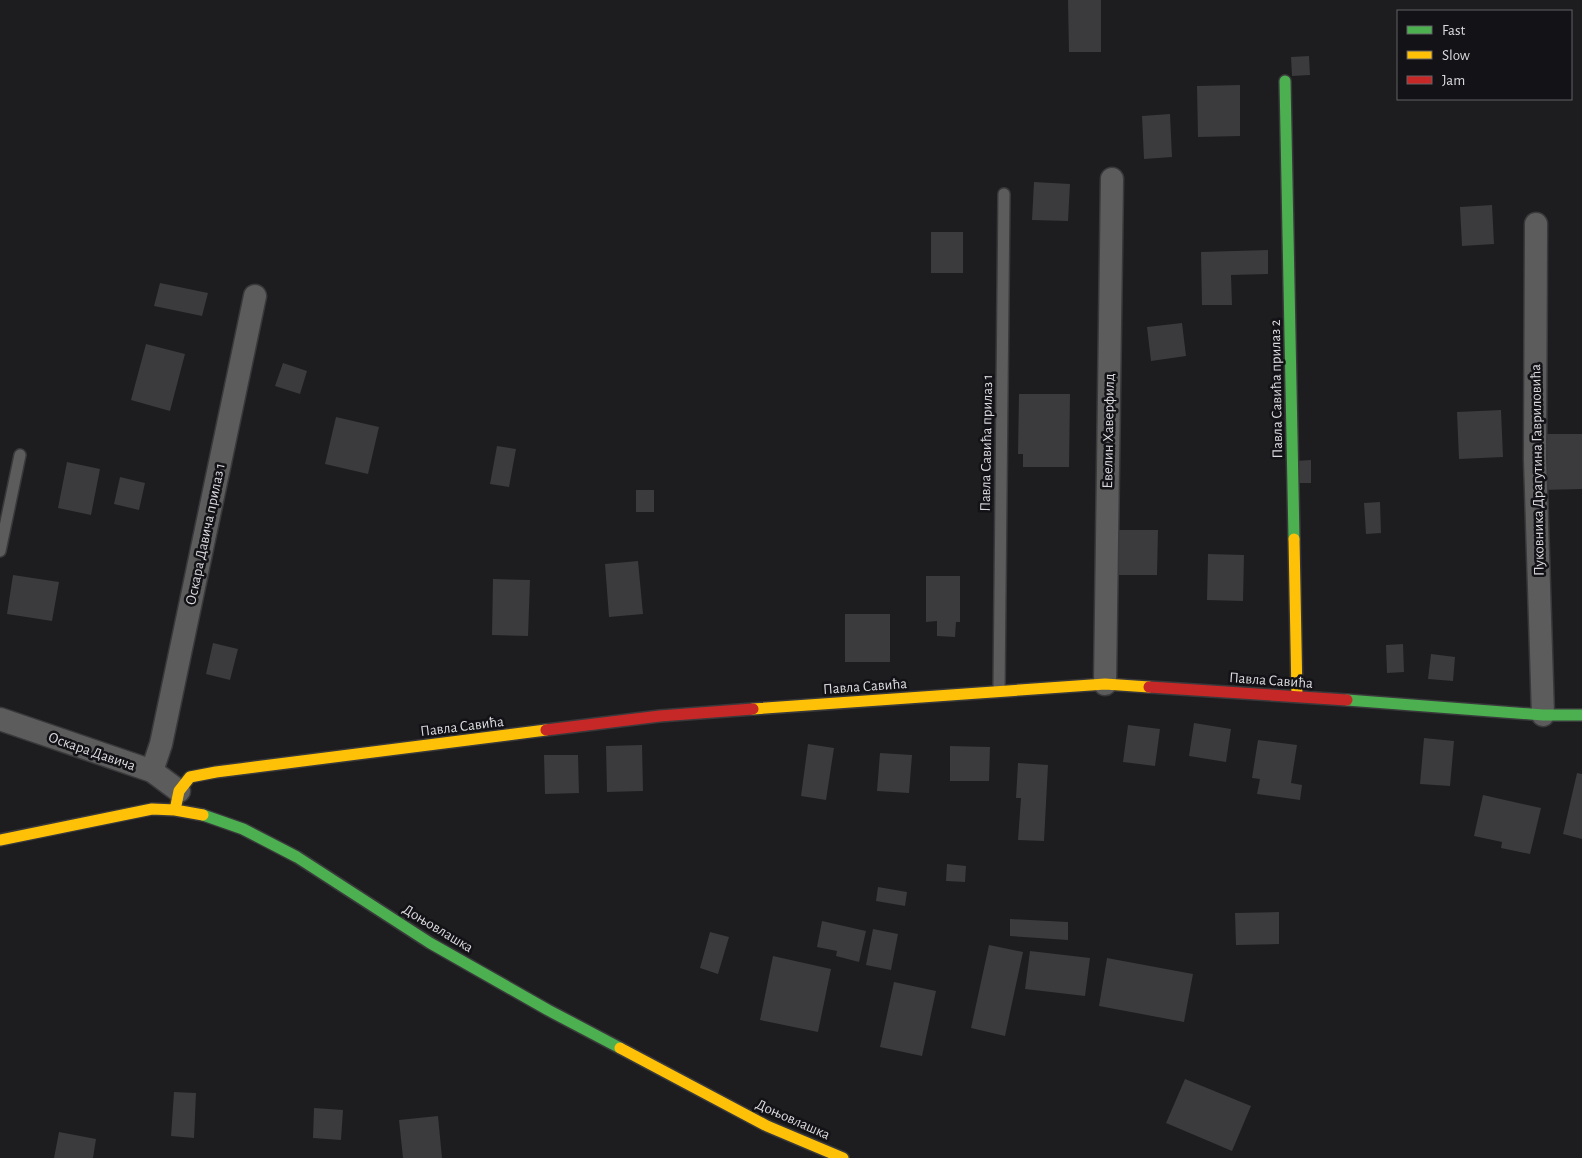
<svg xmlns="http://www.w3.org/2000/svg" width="1582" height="1158" viewBox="0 0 1582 1158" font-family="'Alegreya Sans',sans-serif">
<rect width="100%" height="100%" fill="#1d1c1f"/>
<path fill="#3b3a3c" d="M 1068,0 L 1101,0 L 1101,52 L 1069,52 Z
M 1309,56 L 1310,75 L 1292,76 L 1291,57 Z
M 1240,85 L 1240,136 L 1198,137 L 1197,86 Z
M 1170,114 L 1172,157 L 1144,159 L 1142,116 Z
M 1034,182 L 1070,184 L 1068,221 L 1032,220 Z
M 1492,205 L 1494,244 L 1462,246 L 1460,207 Z
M 931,232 L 963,232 L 963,273 L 931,273 Z
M 1268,250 L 1268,274 L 1231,275 L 1232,305 L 1202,305 L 1201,252 Z
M 160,283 L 208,293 L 202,316 L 154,306 Z
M 1182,323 L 1186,356 L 1151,361 L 1147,327 Z
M 146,344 L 185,354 L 170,411 L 131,400 Z
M 283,363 L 307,371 L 300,394 L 275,386 Z
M 1019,394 L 1070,394 L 1069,467 L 1023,467 L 1023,454 L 1018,454 Z
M 1501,410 L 1503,457 L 1459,459 L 1457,412 Z
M 336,417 L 379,427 L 368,474 L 325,464 Z
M 1540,434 L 1582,434 L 1582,489 L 1540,490 Z
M 497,446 L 516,449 L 509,487 L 490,484 Z
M 1311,460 L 1311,483 L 1295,483 L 1295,461 Z
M 67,462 L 100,469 L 91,515 L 58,508 Z
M 120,477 L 145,483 L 139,510 L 114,504 Z
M 636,490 L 654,490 L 654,512 L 636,512 Z
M 1380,502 L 1381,533 L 1366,534 L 1364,503 Z
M 1116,530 L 1158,530 L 1157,575 L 1115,575 Z
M 1208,554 L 1244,555 L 1243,601 L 1207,600 Z
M 638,561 L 643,614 L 609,617 L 605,564 Z
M 13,575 L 59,582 L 52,621 L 7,614 Z
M 926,576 L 960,576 L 960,622 L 956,622 L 955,637 L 937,636 L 937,621 L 926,622 Z
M 493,579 L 530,580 L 528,636 L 492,635 Z
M 845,614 L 890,614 L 890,662 L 845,662 Z
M 213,643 L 238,649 L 230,680 L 206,674 Z
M 1403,644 L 1404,672 L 1387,673 L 1386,645 Z
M 1431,654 L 1455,657 L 1453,681 L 1428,679 Z
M 1194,723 L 1231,729 L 1226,762 L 1189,756 Z
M 1128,725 L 1160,729 L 1155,766 L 1123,762 Z
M 1424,738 L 1454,741 L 1450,786 L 1420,784 Z
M 1258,740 L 1297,745 L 1291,783 L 1302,785 L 1300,800 L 1257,794 L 1260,779 L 1252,778 Z
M 808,744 L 834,748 L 826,800 L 801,796 Z
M 642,745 L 643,791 L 607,792 L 606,746 Z
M 950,746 L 990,747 L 989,781 L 950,781 Z
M 880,753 L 912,755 L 909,793 L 877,791 Z
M 544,755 L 578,755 L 579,793 L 545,794 Z
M 1018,763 L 1048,765 L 1044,841 L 1018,840 L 1021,798 L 1016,798 Z
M 1577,773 L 1582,774 L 1582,839 L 1563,834 Z
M 1483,795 L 1541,808 L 1530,854 L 1501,848 L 1502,842 L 1474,836 Z
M 947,864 L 966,866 L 965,882 L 946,881 Z
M 878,887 L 907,892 L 905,906 L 876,901 Z
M 1279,912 L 1279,944 L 1236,945 L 1235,913 Z
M 1010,919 L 1068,922 L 1068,940 L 1010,936 Z
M 822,921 L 866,931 L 859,962 L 836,956 L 837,951 L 817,947 Z
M 873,929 L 898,934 L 891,970 L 866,965 Z
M 710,932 L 729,937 L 718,974 L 700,968 Z
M 989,945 L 1023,952 L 1005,1036 L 971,1028 Z
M 1030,951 L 1090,958 L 1085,996 L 1025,989 Z
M 773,956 L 831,969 L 818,1032 L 760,1020 Z
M 1107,958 L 1193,974 L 1184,1022 L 1099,1006 Z
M 894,982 L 936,991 L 922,1056 L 880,1047 Z
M 1185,1079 L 1251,1106 L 1232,1151 L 1166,1123 Z
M 174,1092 L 196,1093 L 194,1138 L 171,1136 Z
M 314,1108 L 343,1110 L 341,1140 L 313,1138 Z
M 438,1116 L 442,1158 L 403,1158 L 399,1120 Z
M 59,1132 L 96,1139 L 93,1158 L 54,1158 Z"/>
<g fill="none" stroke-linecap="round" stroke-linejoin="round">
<defs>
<path id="lane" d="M 0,551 L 20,455
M 999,691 L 1004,194"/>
<path id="street" d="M 1536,224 L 1535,459 L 1543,715
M 1105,684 L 1112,179
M 0,719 L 152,771 L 179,791
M 152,771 L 161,744 L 255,296"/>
<path id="fast" d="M 1285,81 L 1294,539
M 1347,700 L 1543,715 L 1582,715
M 203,815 L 243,829 L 297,857 L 430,943 L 548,1010 L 620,1048"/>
<path id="slow" d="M 1294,539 L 1297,696
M 753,709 L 1105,684 L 1149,687
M 175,810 L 179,791 L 190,777 L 216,772 L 546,730
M 0,840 L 152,809 L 175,810 L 203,815
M 620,1048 L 767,1126 L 843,1158"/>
<path id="jam" d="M 1149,687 L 1347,700
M 546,730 L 660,716 L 753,709"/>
</defs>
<use href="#lane" stroke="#39393b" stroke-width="14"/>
<use href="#street" stroke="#39393b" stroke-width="25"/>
<use href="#fast" stroke="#39393b" stroke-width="14"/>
<use href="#slow" stroke="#39393b" stroke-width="14"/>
<use href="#jam" stroke="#39393b" stroke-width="14"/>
<use href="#lane" stroke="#5c5c5d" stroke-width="11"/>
<use href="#street" stroke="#5c5c5d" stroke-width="22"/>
<use href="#fast" stroke="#4caf50" stroke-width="11"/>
<use href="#slow" stroke="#ffc107" stroke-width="11"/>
<use href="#jam" stroke="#c62828" stroke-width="11"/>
</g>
<g text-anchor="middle" stroke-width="5" stroke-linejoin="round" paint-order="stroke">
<g font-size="15" fill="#dbdbde" stroke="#131216">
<text transform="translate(1276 389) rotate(-91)" y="5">Павла Савића прилаз 2</text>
<text transform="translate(1108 431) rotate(-89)" y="5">Евелин Хаверфилд</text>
<text transform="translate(986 443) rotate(-89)" y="5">Павла Савића прилаз 1</text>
<text transform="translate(1537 470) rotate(-91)" y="5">Пуковника Драгутина Гавриловића</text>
<text transform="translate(205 534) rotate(-78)" y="5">Оскара Давича прилаз 1</text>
<text transform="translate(1271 680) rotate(4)" y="5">Павла Савића</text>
<text transform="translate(865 686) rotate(-4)" y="5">Павла Савића</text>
<text transform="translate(462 726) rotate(-7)" y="5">Павла Савића</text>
<text transform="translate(92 751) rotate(19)" y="5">Оскара Давича</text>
<text transform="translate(438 928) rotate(31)" y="5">Доњовлашка</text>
<text transform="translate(793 1119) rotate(24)" y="5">Доњовлашка</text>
</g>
</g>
<rect x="1397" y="10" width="175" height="90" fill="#131216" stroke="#636266"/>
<rect x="1407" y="26" width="25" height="8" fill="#4caf50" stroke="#636266"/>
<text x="1442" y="35" font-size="15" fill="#dbdbde">Fast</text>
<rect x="1407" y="51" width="25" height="8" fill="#ffc107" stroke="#636266"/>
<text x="1442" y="60" font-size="15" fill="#dbdbde">Slow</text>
<rect x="1407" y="76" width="25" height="8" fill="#c62828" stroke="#636266"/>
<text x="1442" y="85" font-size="15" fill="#dbdbde">Jam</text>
</svg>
